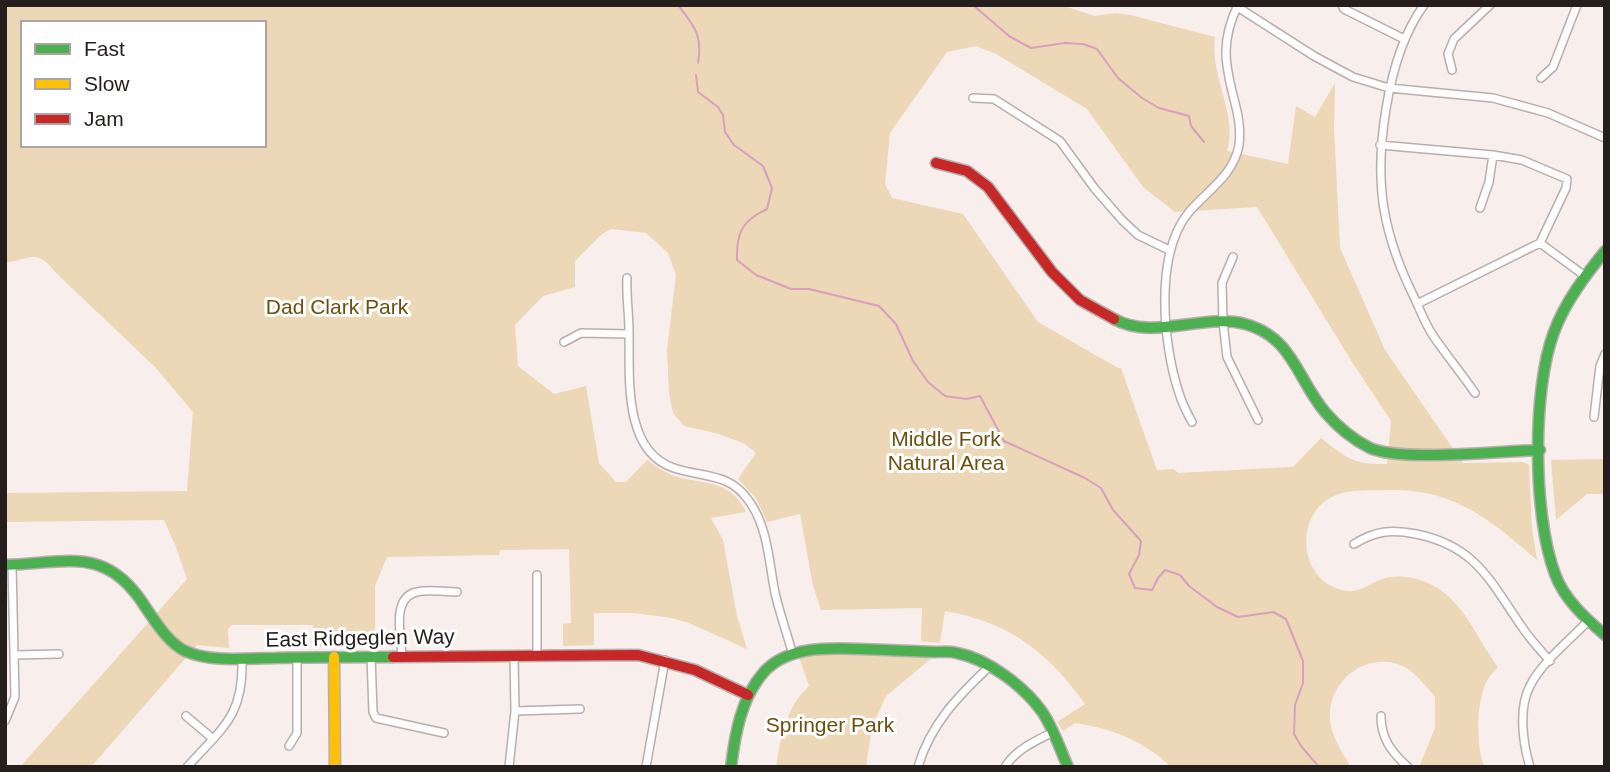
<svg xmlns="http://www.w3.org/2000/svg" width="1610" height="772" viewBox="0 0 1610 772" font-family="Arial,sans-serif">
<rect width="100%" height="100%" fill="#f8eeec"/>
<path fill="#ecd7b6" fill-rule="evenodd" d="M 5,5 L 1061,5 L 1095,16 L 1115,13 L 1130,15 L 1215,37 C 1210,79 1238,113 1227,151 L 1288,164 L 1296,106 L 1315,117 L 1335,83 L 1334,128 L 1340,248 L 1385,350 L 1463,463 L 1523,462 L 1529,465 L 1532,529 L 1537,560 C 1489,519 1454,488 1387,490 C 1369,491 1346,488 1330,498 C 1296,517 1299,574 1336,588 C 1356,596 1363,587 1380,580 C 1396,573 1417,577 1432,585 C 1464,601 1477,639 1498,667 C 1494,672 1487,678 1485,685 C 1476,708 1476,743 1484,767 L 1420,765 L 1435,728 L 1435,697 C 1423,683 1412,667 1394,663 C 1362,656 1332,681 1330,712 C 1328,731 1341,751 1351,767 L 1171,767 C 1143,740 1113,729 1075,723 L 1063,731 L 1057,722 L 1085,704 C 1048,652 1009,622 945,611 L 940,643 L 921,641 L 922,608 L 821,610 L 813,586 L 800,514 L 767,522 L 756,498 L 738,479 L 756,453 L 745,444 L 719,434 L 684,426 L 673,413 L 669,393 L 667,350 L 676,275 L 668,253 L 646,233 L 611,229 L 602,234 L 575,261 L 575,287 L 543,296 L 515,325 L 518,366 L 554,394 L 586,386 L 599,463 L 616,482 L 626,482 L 647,460 C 656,466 665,473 675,476 C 703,485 731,479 746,512 L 711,518 L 723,540 L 737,616 L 747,649 L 689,623 L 671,618 L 635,613 L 594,613 L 594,645 L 563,646 L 563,624 L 571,623 L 569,549 L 500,550 L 499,555 L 387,557 L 375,586 L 375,646 L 314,647 L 313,625 L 232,625 L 228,629 L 229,648 L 197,645 L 91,767 L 20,767 L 187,579 L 176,547 L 164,520 L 5,522 L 5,493 L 187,491 L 193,412 L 155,367 L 56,273 C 36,247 30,260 5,263 ZM 23,23 L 264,23 L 264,145 L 23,145 ZM 976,46 L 996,54 L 1087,109 L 1143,187 L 1175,212 L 1257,207 L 1352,362 L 1391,421 L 1387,464 C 1353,465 1347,458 1321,438 L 1293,467 L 1178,473 L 1174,469 L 1157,470 L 1121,368 L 1118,368 L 1038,322 L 963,214 L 892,198 L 885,184 L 890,133 L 947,52 Z
M 1605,459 L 1605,494 L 1587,494 L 1556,520 L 1551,460 Z
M 816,655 L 917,655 L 933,657 L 886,696 L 872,727 L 866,767 L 776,767 C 781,737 786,707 809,686 L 799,657 Z"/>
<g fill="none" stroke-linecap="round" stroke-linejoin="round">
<path stroke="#d99fbc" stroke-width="2" d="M 84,5 L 103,5
M 678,5 C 694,26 703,35 698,63
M 973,5 L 1009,36 L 1031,48 L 1065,43 L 1083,44 L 1097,49 L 1118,78 L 1142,98 L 1159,108 L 1189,116 L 1191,126 L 1204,142
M 696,75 L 698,92 L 718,107 L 723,115 L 725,132 L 734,145 L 763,166 L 772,188 L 767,209 C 742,221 736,233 737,260 L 756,275 L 791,289 L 809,289 L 879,306 L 896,324 L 913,361 L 928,382 L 945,396 L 966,399 L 980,396 L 1004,441 L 1085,478 L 1101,488 L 1113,510 L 1141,541 L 1139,555 L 1129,574 L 1135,588 L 1152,590 L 1158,578 L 1165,570 L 1180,575 L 1189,586 L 1217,607 L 1238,617 L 1273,612 L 1286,619 L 1303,661 L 1303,683 L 1295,705 L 1294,734 L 1301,746 L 1319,767"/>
<defs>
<path id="street" d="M 1342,5 L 1344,9 L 1404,39
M 1424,5 C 1402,35 1392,72 1386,109 C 1374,182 1382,233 1415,299 C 1421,312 1426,326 1434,337 C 1447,356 1462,374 1475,393
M 1236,6 L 1314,56 L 1353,77 L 1389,88 L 1493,98 L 1548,113 L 1605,138
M 1452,70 L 1448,54 L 1454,39 L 1490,5
M 1541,78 L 1553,67 L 1577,5
M 973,98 L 994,99 L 1060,141 L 1095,189 L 1122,220 L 1138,235 L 1169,250
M 1380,145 L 1493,155 L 1522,160 L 1567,179 L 1566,188 L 1540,243 L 1417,304
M 1480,208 L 1489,182 L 1493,155
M 1540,243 L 1585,276
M 1233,257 L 1222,283 L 1223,322 L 1227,357 L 1258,420
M 627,278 C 626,295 629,313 629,331 C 630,374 622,451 674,468 C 704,478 729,472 749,501 C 768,527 769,563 775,593 C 780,614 787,634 793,655
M 564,342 L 581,333 L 629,334
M 1594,417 L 1600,366 L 1605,354
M 1192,422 C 1187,413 1182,403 1179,393 C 1163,345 1154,254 1189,212 C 1207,191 1234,175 1239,145 C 1241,130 1239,118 1235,103 C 1225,65 1220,42 1238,5
M 1354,544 C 1375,531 1391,529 1416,534 C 1476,546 1490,581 1522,627 C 1530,639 1540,650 1550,661
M 537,654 L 537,575
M 14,655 L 59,654
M 371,656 L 373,712 L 376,718 L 444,733
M 402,656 C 401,637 391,597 417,592 C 429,589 444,592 457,592
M 515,711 L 580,709
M 186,716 L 212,738
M 1381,716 C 1381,738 1391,752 1408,767
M 5,721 L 15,697 L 12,565
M 289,746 L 297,733 L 297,657
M 187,767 C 223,727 244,716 242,658
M 509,767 L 515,711 L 514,655
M 646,767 L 665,660
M 918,767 C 930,725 958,696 989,667
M 1005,767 C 1016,749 1036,741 1053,732
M 1530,767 C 1523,744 1518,708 1530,686 C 1541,663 1570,640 1588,621"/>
<path id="fast" d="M 1605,251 C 1585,276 1565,302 1554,332 C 1532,390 1533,516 1555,574 C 1564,599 1585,618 1605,635
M 1114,319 C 1154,341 1202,313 1245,324 C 1293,337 1297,379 1325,412 C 1337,426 1354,440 1370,448 C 1401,462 1502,451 1540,450
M 5,565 C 69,563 107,545 146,608 C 157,624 168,642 185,651 C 212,663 247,658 275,658 C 314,657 353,657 393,657
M 731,767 C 735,734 741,698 764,672 C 787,646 828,648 860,649 C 885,650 910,651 935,652 C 942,652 949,651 957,653 C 988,659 1025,687 1043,713 C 1054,730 1060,749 1068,767"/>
<path id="slow" d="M 334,657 L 335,767"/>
<path id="jam" d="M 936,163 L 967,171 L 988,187 L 1052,272 L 1080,300 L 1114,319
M 393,657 L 638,655 L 695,670 L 748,695"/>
</defs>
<use href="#street" stroke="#b7afae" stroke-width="10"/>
<use href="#fast" stroke="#b7afae" stroke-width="13"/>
<use href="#slow" stroke="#b7afae" stroke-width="13"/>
<use href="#jam" stroke="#b7afae" stroke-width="13"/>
<use href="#street" stroke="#fefcfc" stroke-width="7"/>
<use href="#fast" stroke="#4caf50" stroke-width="10"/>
<use href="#slow" stroke="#ffc107" stroke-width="10"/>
<use href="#jam" stroke="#c62828" stroke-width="10"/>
</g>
<g text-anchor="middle" stroke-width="6" stroke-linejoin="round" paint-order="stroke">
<g font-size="21" fill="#6b5010" stroke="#fff">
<text x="337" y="314">Dad Clark Park</text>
<text x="946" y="446">Middle Fork<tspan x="946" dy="24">Natural Area</tspan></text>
<text x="830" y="732">Springer Park</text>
</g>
<g font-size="21" fill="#251e1c" stroke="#fff">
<text transform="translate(360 638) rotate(-1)" y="7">East Ridgeglen Way</text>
</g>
</g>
<rect width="1610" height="772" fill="none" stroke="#251e1c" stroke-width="14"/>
<rect x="21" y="21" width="245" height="126" fill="#ffffff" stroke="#a8a5a4" stroke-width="2"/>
<rect x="35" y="44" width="35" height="10" fill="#4caf50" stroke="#a8a5a4" stroke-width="2"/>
<text x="84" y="56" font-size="21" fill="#251e1c">Fast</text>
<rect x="35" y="79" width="35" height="10" fill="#ffc107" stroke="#a8a5a4" stroke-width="2"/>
<text x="84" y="91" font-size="21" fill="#251e1c">Slow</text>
<rect x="35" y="114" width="35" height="10" fill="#c62828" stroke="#a8a5a4" stroke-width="2"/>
<text x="84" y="126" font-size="21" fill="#251e1c">Jam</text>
</svg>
